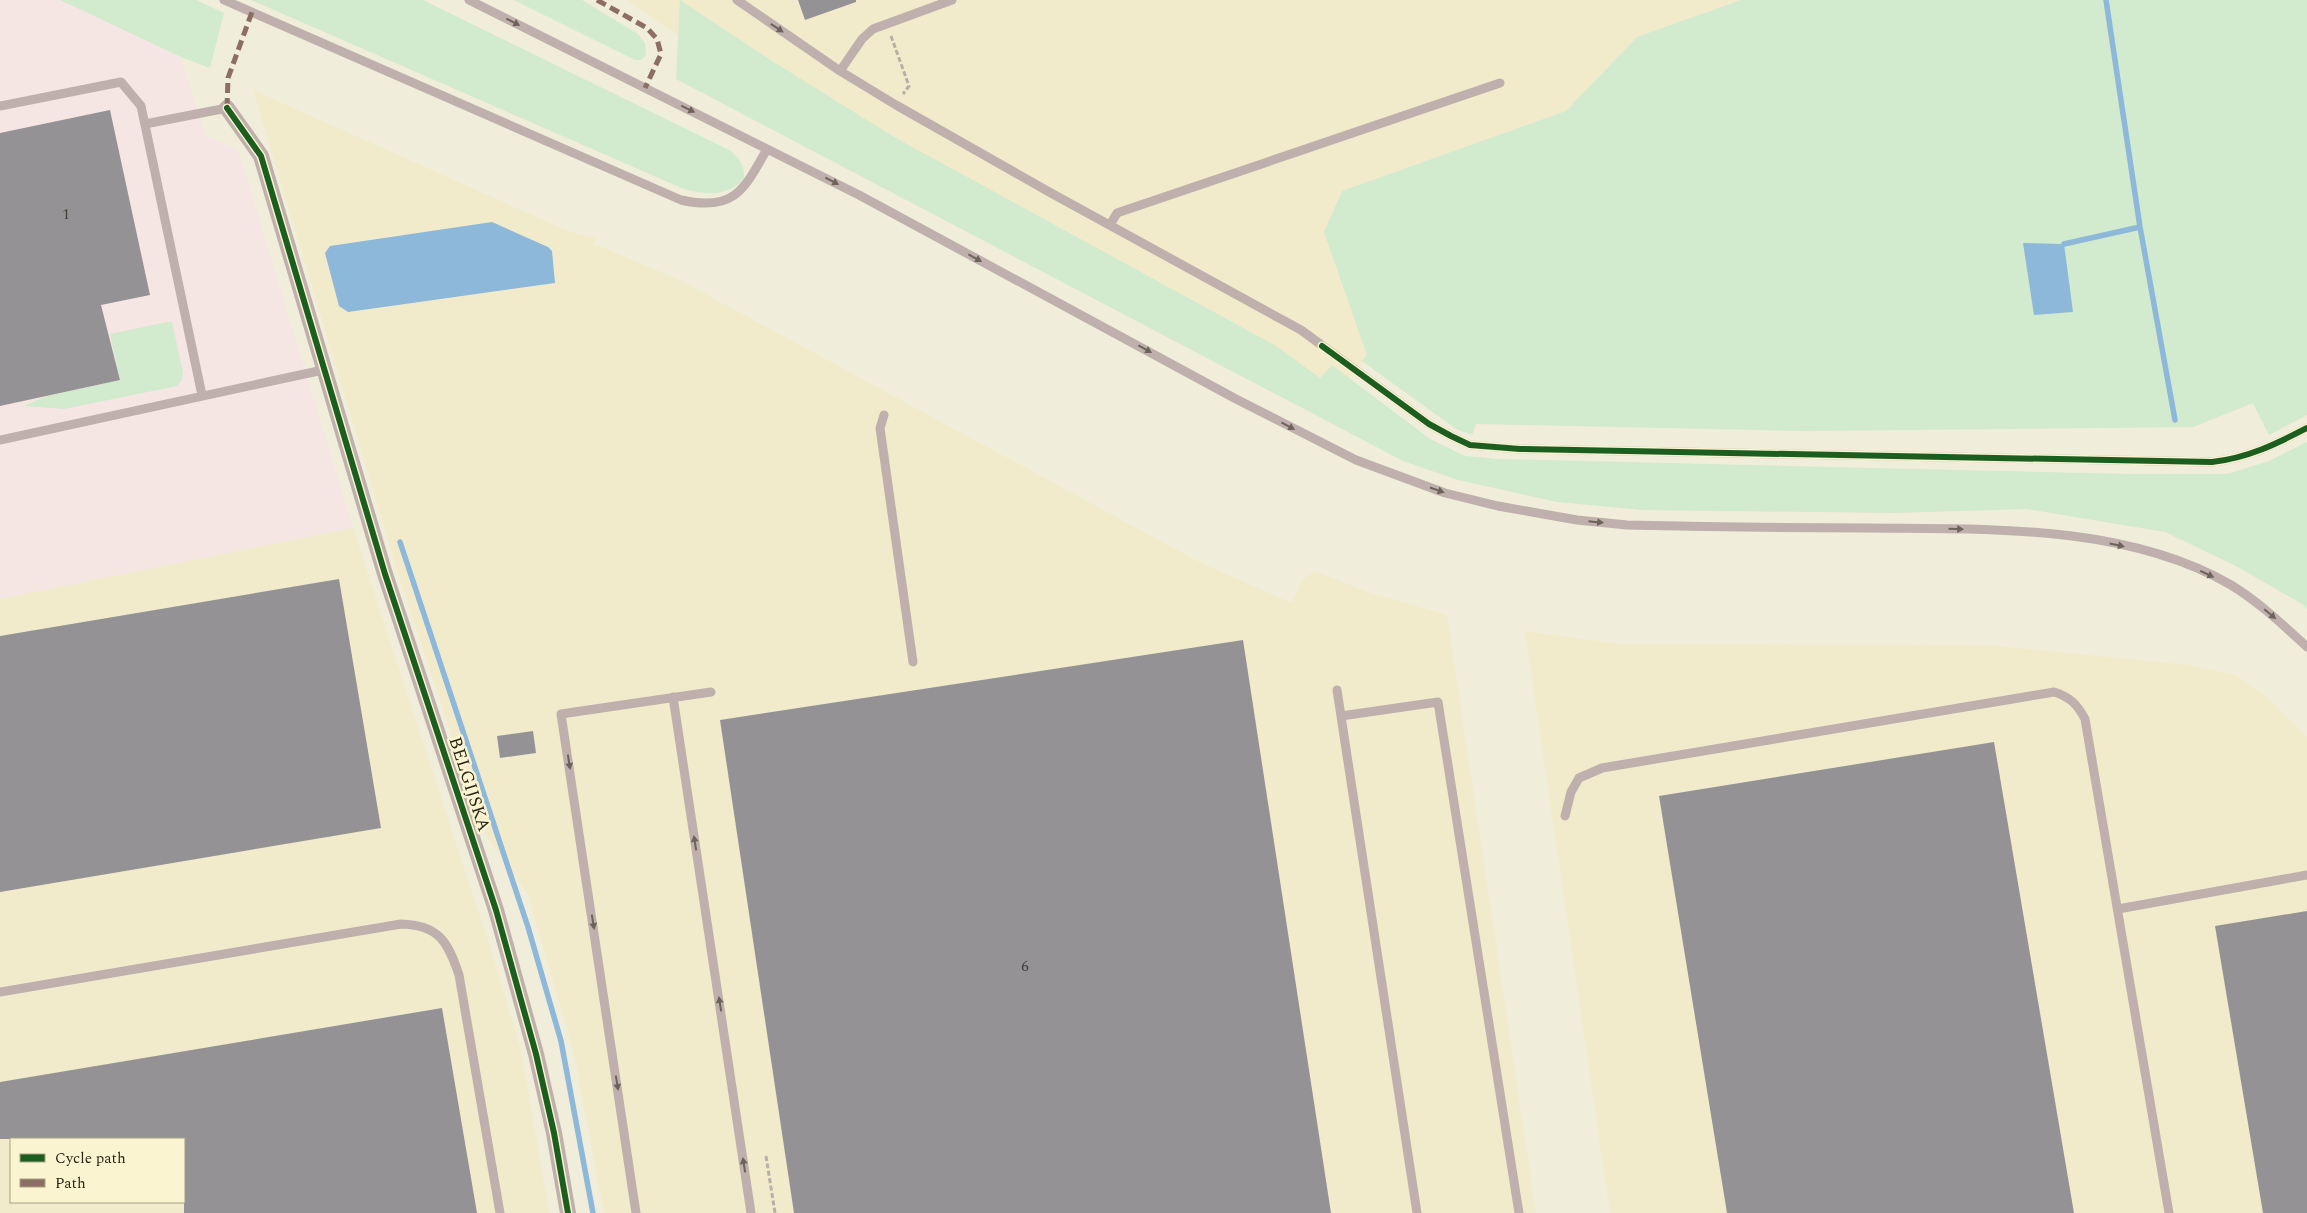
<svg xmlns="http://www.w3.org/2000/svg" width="2307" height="1213" viewBox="0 0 2307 1213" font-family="Spectral,serif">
<rect width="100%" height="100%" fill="#f0edda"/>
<path fill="#f6e6e3" d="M 0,0 L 60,0 L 181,57 L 204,134 L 238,150 L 353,528 L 0,599 Z"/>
<path fill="#f1ebcb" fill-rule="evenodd" d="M 626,0 L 1741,0 L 1637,37 L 1566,111 L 1342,191 L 1325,232 L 1367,355 L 1324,411 L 846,151 Z
M 253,90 L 568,231 L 595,238 L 594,244 L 680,280 L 1199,562 L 1292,603 L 1303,579 L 1316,571 L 1367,592 L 1447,615 L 1536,1213 L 604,1213 L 574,1054 L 528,895 L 484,833 L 399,577 Z
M 353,528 L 492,953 L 522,1054 L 549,1213 L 0,1213 L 0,599 ZM 11,1139 L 184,1139 L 184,1202 L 11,1202 Z
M 1525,631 L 1618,644 L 1986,645 L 2189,665 L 2235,675 L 2262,693 L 2307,737 L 2307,1213 L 1610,1213 Z"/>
<path fill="#d2eacd" d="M 60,0 L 196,0 L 224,13 L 210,68 L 181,57 Z
M 251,0 L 423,0 L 729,150 C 739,157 745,166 744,178 C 729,197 705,195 684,189 Z
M 514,0 L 582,0 L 638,34 L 645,43 L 646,55 L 641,60 L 635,60 Z
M 680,0 L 769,59 L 894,137 L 1276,346 L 1320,378 L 1332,365 L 1430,439 L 1465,456 L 1499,459 L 2129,474 L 2227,474 L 2269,461 L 2307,442 L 2307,609 L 2302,604 L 2238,567 L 2165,532 L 2027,509 L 1893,513 L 1643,510 L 1557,502 L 1458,480 L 1403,461 L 676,79 Z
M 1741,0 L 2307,0 L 2307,415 L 2269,435 L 2253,403 L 2193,427 L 1803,431 L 1476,424 L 1472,435 L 1456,429 L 1362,361 L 1367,355 L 1324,232 L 1342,191 L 1566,111 L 1637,37 Z
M 167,322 L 172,322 L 183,372 L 182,380 L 177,386 L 64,409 L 23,406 L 44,397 L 120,380 L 110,334 Z"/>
<path fill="#8db8d9" d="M 492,222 L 548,247 L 552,251 L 555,283 L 348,312 L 339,306 L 325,253 L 330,246 Z
M 2023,243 L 2064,244 L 2073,312 L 2034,315 Z"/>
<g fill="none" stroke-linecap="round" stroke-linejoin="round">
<path stroke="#8db8d9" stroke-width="5.5" d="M 2106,0 L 2140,227 L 2175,420
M 2064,244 L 2140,227
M 400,542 L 528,927 L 561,1041 L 593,1213"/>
</g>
<path fill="#959296" d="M 798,0 L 856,0 L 856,2 L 805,20 Z
M 110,110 L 150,295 L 101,305 L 120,380 L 0,406 L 0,133 Z
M 339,579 L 381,828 L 0,892 L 0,636 Z
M 1243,640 L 1331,1213 L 794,1213 L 720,720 Z
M 533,731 L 536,753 L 500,758 L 497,736 Z
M 1994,742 L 2074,1213 L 1727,1213 L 1659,796 Z
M 2307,911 L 2307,1213 L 2263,1213 L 2215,926 Z
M 442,1008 L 477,1213 L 184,1213 L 184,1139 L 0,1139 L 0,1082 Z"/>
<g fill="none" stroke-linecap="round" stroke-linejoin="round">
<path stroke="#b9afa9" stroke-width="3" stroke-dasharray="5 2.5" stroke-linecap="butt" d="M 891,36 L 909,86 L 903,94
M 766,1156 L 775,1213"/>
<path stroke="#bfafad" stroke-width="9" d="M 224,0 L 681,200 C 734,212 744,190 767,149
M 469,0 L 859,195 L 1236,399 L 1356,460 L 1445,493 L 1498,506 L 1577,520 L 1627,525 C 1707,527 1788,528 1869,528 C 1986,529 2126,524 2231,585 C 2259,602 2283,625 2307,647
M 737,0 L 840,71 L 896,105 L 1051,193 L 1301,330 L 1429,424 L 1451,436 L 1470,445 L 1520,449 L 2212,462 C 2248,458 2276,444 2307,428
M 840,71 L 862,39 L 873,29 L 952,0
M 0,106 L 121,82 L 141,106 L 202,395
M 145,124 L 227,108
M 1110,225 L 1117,213 L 1500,83
M 884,415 L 880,428 L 913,662
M 0,440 L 323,370
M 1337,690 L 1417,1213
M 673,697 L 751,1213
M 1341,716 L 1438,702 L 1519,1213
M 1565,816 L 1571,792 L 1579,778 L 1602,768 L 2054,692 C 2070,697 2077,704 2085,719 L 2169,1213
M 2118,909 L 2307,875
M 0,992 L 401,924 C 439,925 448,942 459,975 L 500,1213
M 636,1213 L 561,714 L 711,692"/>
<path stroke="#bfafad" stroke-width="16" d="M 227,108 L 261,156 L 385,574 L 496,910 L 536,1054 L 554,1133 L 568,1213"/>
<path stroke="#8d6e63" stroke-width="5" stroke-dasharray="10 5" stroke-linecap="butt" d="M 597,0 L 647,28 L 657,39 L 661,54 L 645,88
M 227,108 L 228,78 L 252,12"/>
<defs>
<path id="cycleway" d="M 227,108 L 261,156 L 385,574 L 496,910 L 536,1054 L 554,1133 L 568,1213
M 1322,346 L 1429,424 L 1451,436 L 1470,445 L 1520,449 L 2212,462 C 2248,458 2276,444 2307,428"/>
</defs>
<use href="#cycleway" stroke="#faf4d0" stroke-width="9"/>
<use href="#cycleway" stroke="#1b5e20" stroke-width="6"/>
</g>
<defs><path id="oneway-solid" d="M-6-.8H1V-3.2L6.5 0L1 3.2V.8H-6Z" transform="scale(1.25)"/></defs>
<g fill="#6c635b">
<use href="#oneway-solid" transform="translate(513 22) rotate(27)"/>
<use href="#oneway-solid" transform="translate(777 28) rotate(34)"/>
<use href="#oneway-solid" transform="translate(688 109) rotate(26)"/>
<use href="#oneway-solid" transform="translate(832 181) rotate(27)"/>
<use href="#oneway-solid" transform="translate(975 258) rotate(29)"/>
<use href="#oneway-solid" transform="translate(1145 349) rotate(29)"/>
<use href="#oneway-solid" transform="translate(1288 426) rotate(28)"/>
<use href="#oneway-solid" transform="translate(1437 490) rotate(19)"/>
<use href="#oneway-solid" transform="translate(1596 522) rotate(6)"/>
<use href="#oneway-solid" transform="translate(1956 529) rotate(2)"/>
<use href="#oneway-solid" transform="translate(2117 545) rotate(12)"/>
<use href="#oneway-solid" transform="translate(2207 574) rotate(25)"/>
<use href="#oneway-solid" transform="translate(2270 614) rotate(40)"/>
<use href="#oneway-solid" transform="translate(569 762) rotate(81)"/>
<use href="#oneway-solid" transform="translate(695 843) rotate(-99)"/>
<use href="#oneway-solid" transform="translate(593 922) rotate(81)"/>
<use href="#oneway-solid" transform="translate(720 1004) rotate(-99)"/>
<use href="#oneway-solid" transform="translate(617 1083) rotate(81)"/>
<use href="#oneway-solid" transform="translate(744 1165) rotate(-99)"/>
</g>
<g text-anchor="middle" stroke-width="5" stroke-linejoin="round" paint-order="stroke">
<g font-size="15" fill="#434038">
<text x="66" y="219">1</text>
<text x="1025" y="971">6</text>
</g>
<g font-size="18" fill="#282518" stroke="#faf4d0">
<text transform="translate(470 784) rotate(72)" y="6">BELGIJSKA</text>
</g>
</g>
<rect x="10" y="1138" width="175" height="65" fill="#faf4d0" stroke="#a6a186"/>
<rect x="20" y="1154" width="25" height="8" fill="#1b5e20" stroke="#a6a186"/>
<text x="55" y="1163" font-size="15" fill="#282518">Cycle path</text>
<rect x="20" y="1179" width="25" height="8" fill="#8d6e63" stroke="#a6a186"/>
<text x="55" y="1188" font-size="15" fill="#282518">Path</text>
</svg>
